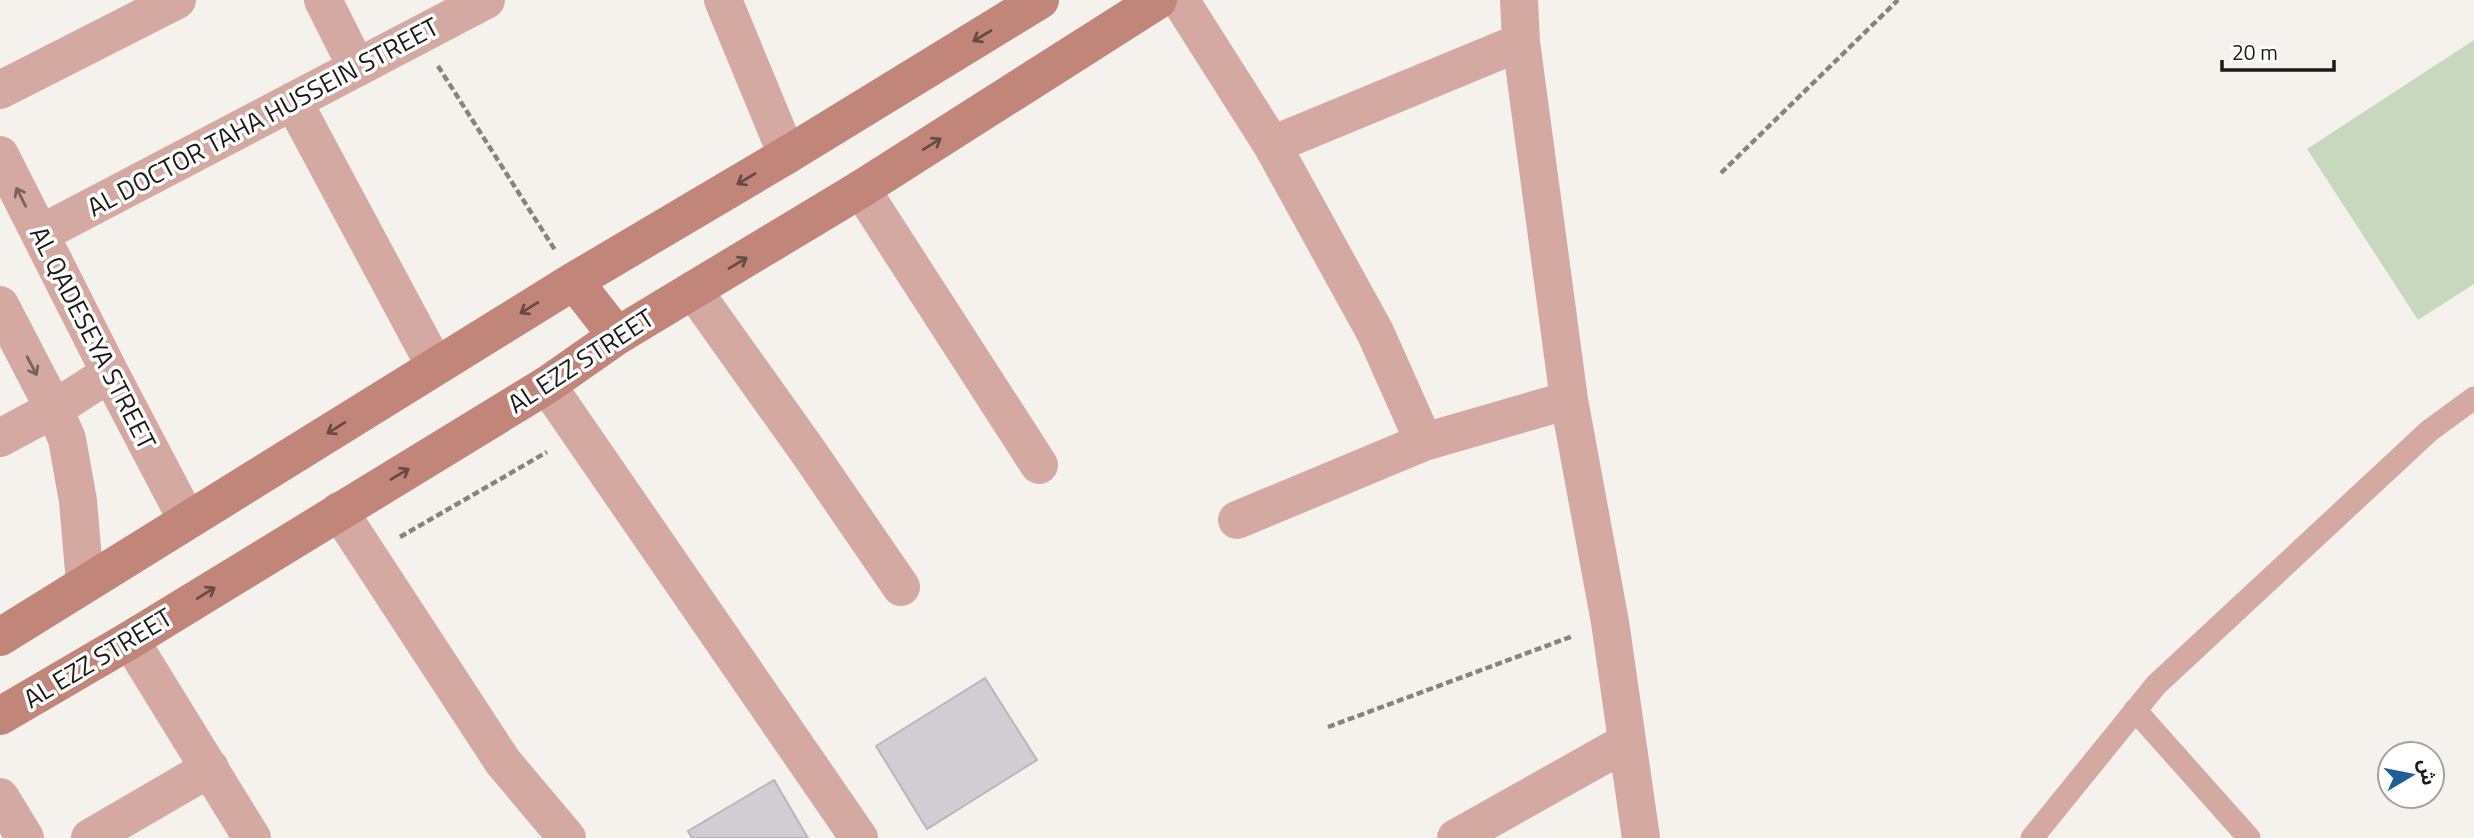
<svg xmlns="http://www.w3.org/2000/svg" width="2474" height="838" viewBox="0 0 2474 838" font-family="'Titillium Web','Noto Sans Arabic',sans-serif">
<rect width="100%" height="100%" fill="#f5f2ee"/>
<path fill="#c8d8bf" d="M 2474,40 L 2474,284 L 2418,320 L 2307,149 Z"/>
<path fill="#d1ced3" stroke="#b9b6bb" stroke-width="2" d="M 985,678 L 1037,760 L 927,829 L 876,746 Z
M 774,780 L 808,838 L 692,838 L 688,831 Z"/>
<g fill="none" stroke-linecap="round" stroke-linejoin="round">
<path stroke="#868482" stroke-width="4.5" stroke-dasharray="7 3.5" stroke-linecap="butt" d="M 438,66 L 555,250
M 1721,173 L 1898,0
M 400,537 L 547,452
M 1328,727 L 1573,636"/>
<path stroke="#d4a9a1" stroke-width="23" d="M 2135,710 L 2249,838
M 2032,838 L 2156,685 L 2429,431 L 2474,398"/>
<path stroke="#d4a9a1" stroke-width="38" d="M 323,0 L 357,68
M 723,0 L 787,155
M 1180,0 L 1272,145 L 1375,332 L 1424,442
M 1519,0 L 1521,42 L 1569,400 L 1610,622 L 1641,838
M 0,90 L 177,0
M 293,101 L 435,366
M 1272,145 L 1521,42
M 0,155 L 110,373 L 187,520
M 861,189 L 1039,465
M 40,234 L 486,0
M 693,290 L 807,450 L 901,587
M 0,305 L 54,409 L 67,439 L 78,501 L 85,583
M 547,385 L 859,838
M 0,438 L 54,409 L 110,373
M 339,511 L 503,762 L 567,838
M 1237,520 L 1424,442 L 1569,400
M 130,640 L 252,838
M 0,797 L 25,838
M 90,838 L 210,768
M 1456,838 L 1627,742"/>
<path stroke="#c28579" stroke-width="38" d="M 574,281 L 617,336
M 0,637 L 574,281 L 787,155 L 1040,0
M 0,716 L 130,640 L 547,385 L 617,336 L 861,189 L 1158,0"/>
</g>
<defs><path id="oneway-shaft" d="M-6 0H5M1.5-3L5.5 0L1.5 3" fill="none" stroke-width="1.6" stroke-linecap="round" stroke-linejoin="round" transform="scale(1.75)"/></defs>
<g stroke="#664a44">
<use href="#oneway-shaft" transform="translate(982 36) rotate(149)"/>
<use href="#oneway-shaft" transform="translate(932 144) rotate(-32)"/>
<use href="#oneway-shaft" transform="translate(746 179) rotate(149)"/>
<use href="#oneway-shaft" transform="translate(738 263) rotate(-31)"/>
<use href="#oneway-shaft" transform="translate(529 308) rotate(148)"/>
<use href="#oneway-shaft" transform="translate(336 428) rotate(148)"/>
<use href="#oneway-shaft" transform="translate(400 474) rotate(-31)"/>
<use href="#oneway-shaft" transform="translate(206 593) rotate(-32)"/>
</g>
<g stroke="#78625d">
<use href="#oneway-shaft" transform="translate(21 197) rotate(-117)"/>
<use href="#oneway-shaft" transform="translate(32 366) rotate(62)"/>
</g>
<g text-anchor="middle" stroke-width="7" stroke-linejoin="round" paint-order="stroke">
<g font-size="26" fill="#1b1a19" stroke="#fff">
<text transform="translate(263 117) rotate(-28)" y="9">AL DOCTOR TAHA HUSSEIN STREET</text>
<text transform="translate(93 338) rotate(63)" y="9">AL QADESEYA STREET</text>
<text transform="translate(581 361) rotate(-33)" y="9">AL EZZ STREET</text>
<text transform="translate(98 658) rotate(-31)" y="9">AL EZZ STREET</text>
</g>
</g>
<g transform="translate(2411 775) rotate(80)"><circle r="33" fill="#ffffff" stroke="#a4a3a3" stroke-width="2"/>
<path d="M0-5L12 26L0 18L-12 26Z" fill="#1c6095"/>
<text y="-10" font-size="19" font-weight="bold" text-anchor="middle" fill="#1b1a19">ش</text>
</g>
<path d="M2222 60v10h112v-10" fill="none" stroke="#1b1a19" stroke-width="3.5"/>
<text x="2232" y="60" font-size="21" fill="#1b1a19" stroke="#ffffff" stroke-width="5" paint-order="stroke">20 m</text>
</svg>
